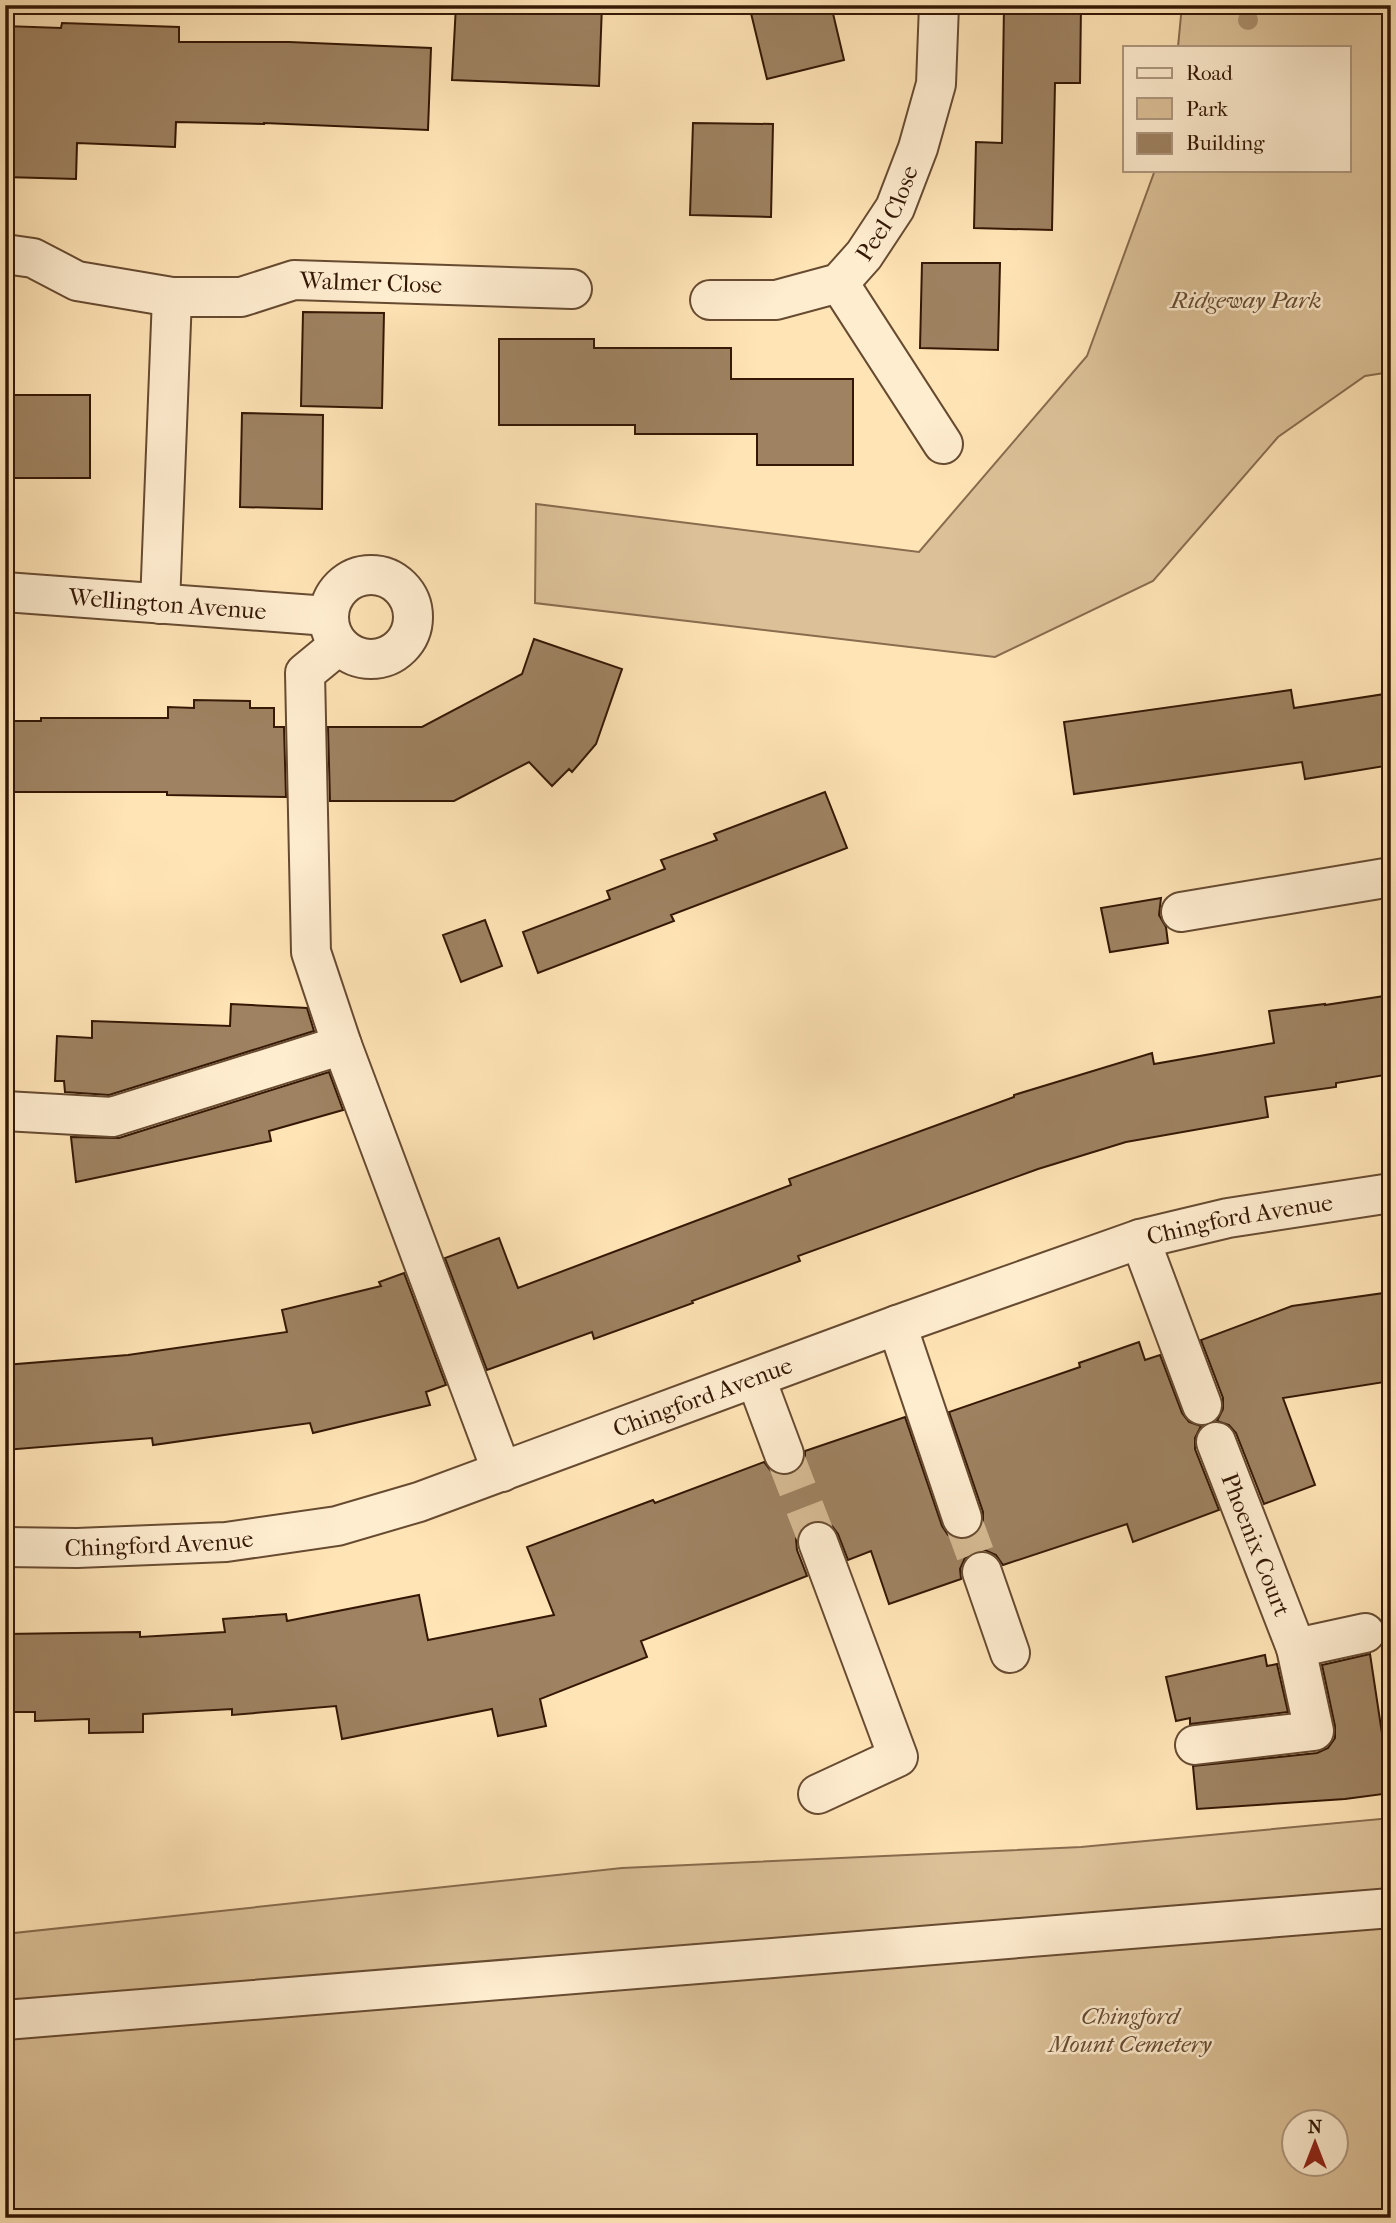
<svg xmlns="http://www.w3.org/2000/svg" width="1396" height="2223" viewBox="0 0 1396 2223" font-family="'IM FELL French Canon',serif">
<rect width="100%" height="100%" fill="#ffe4b6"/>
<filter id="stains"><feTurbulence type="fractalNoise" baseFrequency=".00286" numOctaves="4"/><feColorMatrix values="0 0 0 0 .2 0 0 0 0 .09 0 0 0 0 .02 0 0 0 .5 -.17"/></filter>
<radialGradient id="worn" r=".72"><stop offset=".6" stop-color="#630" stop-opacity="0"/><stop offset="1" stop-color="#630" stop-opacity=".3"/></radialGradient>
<path fill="#dcc198" stroke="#886c4e" stroke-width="2" fill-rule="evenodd" d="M 1182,5 L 1391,5 L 1391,372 L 1365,376 L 1278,437 L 1153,581 L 995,657 L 535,603 L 536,504 L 919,552 L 1087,356 L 1155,170 L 1349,170 L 1349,47 L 1178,47 Z
M 1391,1818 L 1391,2218 L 5,2218 L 5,1934 L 622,1868 L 1081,1847 ZM 1294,2122 L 1336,2122 L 1336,2164 L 1294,2164 Z"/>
<path fill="#9e8261" stroke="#341805" stroke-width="2" d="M 456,5 L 602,5 L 599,86 L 452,80 Z
M 749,5 L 831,5 L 844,60 L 767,79 Z
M 1004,5 L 1081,5 L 1080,83 L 1055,83 L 1052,230 L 974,228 L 976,142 L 1002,143 Z
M 62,23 L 179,27 L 179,42 L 289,42 L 431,48 L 428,130 L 264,123 L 264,124 L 176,122 L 175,147 L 77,143 L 76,179 L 5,177 L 5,26 L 61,28 Z
M 693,123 L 773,124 L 771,217 L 690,215 Z
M 922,263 L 1000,263 L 998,350 L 920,348 Z
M 303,312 L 384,313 L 382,408 L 301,406 Z
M 499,339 L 594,339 L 594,348 L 731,348 L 731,379 L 853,379 L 853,465 L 757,465 L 757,434 L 635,434 L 635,425 L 499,425 Z
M 5,395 L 90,395 L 90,478 L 5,478 Z
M 242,413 L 323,415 L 322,509 L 240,507 Z
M 534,639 L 622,669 L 596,744 L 572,772 L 569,769 L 552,786 L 529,762 L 454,801 L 330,801 L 328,727 L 422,727 L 522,674 Z
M 1291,690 L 1294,708 L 1391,693 L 1391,765 L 1305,779 L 1302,762 L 1074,794 L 1064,722 Z
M 194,700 L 250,701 L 250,708 L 274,708 L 274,727 L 284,727 L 286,797 L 167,795 L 167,792 L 5,792 L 5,721 L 41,721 L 41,718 L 168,718 L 168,707 L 194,708 Z
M 825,792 L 847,848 L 671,915 L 674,921 L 538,973 L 523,932 L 610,899 L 607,891 L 665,869 L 661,860 L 717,840 L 714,834 Z
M 1161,898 L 1159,915 L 1166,927 L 1168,943 L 1110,952 L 1101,908 Z
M 485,920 L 502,966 L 461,982 L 443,935 Z
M 1391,995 L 1391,1074 L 1336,1083 L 1336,1087 L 1265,1097 L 1268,1117 L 1126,1142 L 1038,1169 L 798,1256 L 800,1261 L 692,1301 L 693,1303 L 594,1339 L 592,1332 L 487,1370 L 445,1258 L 499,1238 L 518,1288 L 791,1185 L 789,1179 L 1014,1097 L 1014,1095 L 1152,1053 L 1154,1064 L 1274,1043 L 1269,1011 L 1325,1004 L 1325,1005 Z
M 231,1004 L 307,1008 L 314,1031 L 109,1095 L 65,1092 L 64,1081 L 55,1081 L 57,1036 L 92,1038 L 92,1021 L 230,1026 Z
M 329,1072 L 343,1110 L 269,1131 L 271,1141 L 76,1182 L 71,1137 L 119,1138 Z
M 404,1273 L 446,1385 L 426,1392 L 430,1405 L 313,1433 L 310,1423 L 153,1445 L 152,1438 L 5,1450 L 5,1365 L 128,1355 L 287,1332 L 282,1310 L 381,1286 L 379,1282 Z
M 1391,1292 L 1391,1381 L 1283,1398 L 1315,1485 L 1264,1504 L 1236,1433 L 1229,1425 L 1217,1421 L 1223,1409 L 1223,1398 L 1201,1340 L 1292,1306 Z
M 1139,1342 L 1145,1360 L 1160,1355 L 1182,1413 L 1189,1422 L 1201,1426 L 1195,1438 L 1195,1449 L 1219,1510 L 1133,1542 L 1127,1524 L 1003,1565 L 996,1555 L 985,1550 L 976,1551 L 965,1558 L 960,1569 L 961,1579 L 889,1604 L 871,1551 L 848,1560 L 838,1534 L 832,1526 L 822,1521 L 811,1521 L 802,1528 L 796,1539 L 797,1550 L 807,1576 L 641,1641 L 647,1657 L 540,1699 L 546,1726 L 498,1736 L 492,1709 L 342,1739 L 336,1706 L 232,1715 L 232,1709 L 143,1714 L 143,1732 L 89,1733 L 89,1719 L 35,1721 L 35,1712 L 5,1712 L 5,1634 L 140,1632 L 140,1637 L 225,1632 L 223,1619 L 286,1614 L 287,1621 L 419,1595 L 428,1640 L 554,1615 L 527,1547 L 653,1500 L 655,1503 L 764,1462 L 771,1471 L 781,1476 L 791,1475 L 801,1467 L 805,1458 L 805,1451 L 905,1417 L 942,1526 L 948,1535 L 957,1539 L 968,1539 L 979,1532 L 983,1523 L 983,1512 L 949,1412 L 1080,1367 L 1079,1363 Z
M 1370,1654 L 1391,1793 L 1345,1799 L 1197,1809 L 1193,1766 L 1317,1753 L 1328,1748 L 1335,1738 L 1335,1726 L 1322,1665 Z
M 1265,1655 L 1267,1666 L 1277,1664 L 1288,1712 L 1190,1724 L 1190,1718 L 1176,1721 L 1166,1677 Z"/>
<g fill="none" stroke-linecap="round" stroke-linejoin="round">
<path stroke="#d6bb93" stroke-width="38" stroke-dasharray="38 19" stroke-linecap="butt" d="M 784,1454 L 818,1542
M 962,1518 L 982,1572"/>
<defs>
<g id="minor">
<path id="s1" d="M 5,254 L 33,258 L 77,281 L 172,297 L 241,297 L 294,280 L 572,289"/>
<path d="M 839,283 L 943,444"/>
<path id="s2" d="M 710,300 L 776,300 L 839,283 L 864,255 L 895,208 L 918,148 L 936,84 L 939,5"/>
<circle cx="371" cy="617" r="42"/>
<path id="s3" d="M 5,592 L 328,616"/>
<path d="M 160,604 L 172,297"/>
<path d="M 339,645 L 305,673 L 311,952 L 342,1045 L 502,1472"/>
<path d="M 1181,912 L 1391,877"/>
<path d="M 5,1111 L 112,1117 L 342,1045"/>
<path d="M 1140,1239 L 1202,1405"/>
<path d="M 897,1325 L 962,1518"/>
<path d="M 756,1379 L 784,1454"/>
<path id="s4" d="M 1216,1442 L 1296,1648"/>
<path d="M 818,1542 L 898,1757 L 818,1794"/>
<path id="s5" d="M 5,1547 L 77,1548 L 226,1542 L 337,1526 L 419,1502 L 897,1325 L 1140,1239 L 1228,1218 L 1391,1193"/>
<path d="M 982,1572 L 1010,1653"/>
<path d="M 1195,1745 L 1314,1731 L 1296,1648 L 1365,1633"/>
<path d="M 5,2020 L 1391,1908"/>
</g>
</defs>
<use href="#minor" stroke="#674b31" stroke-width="42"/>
<use href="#minor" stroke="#ffedd0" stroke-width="38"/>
</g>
<circle fill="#ab906d" cx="1248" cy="20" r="10"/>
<g text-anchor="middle" stroke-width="5" stroke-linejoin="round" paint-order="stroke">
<g font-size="24" fill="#341805" stroke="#ffedd0">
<text dy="8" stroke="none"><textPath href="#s2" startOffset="217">Peel Close</textPath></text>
<text dy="8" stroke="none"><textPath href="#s1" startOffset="376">Walmer Close</textPath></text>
<text dy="8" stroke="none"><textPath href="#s3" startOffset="163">Wellington Avenue</textPath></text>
<text dy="8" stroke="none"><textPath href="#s5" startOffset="1288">Chingford Avenue</textPath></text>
<text dy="8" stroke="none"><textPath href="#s5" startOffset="721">Chingford Avenue</textPath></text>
<text dy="8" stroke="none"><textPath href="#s5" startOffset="154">Chingford Avenue</textPath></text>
<text dy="8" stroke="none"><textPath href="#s4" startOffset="110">Phoenix Court</textPath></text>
</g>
<g font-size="24" font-style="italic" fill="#664b31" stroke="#ffedd0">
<text x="1246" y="308">Ridgeway Park</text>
<text x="1130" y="2024">Chingford<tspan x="1130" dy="28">Mount Cemetery</tspan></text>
</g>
</g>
<rect width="1396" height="2223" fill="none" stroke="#ffe4b6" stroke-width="28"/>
<rect x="7" y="7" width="1382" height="2209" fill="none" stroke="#341805" stroke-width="3.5"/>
<rect x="14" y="14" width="1368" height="2195" fill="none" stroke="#341805" stroke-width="2"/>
<rect x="1123" y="46" width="228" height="126" fill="#ffedd0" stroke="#ae987f" stroke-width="2"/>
<rect x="1137" y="68" width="35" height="10" fill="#ffedd0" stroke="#ae987f" stroke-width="2"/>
<text x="1186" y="80" font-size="21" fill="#341805">Road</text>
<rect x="1137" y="98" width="35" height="21" fill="#dcc198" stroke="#ae987f" stroke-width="2"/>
<text x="1186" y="116" font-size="21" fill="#341805">Park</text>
<rect x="1137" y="133" width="35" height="21" fill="#9e8261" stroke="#ae987f" stroke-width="2"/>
<text x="1186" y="150" font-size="21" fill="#341805">Building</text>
<g transform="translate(1315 2143)"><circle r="33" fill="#ffedd0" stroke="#ae987f" stroke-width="2"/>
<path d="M0-5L12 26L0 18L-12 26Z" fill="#8f2418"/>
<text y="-10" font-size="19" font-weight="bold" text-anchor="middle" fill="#341805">N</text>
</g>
<rect width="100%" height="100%" filter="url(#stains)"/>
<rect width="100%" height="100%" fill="url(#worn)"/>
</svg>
